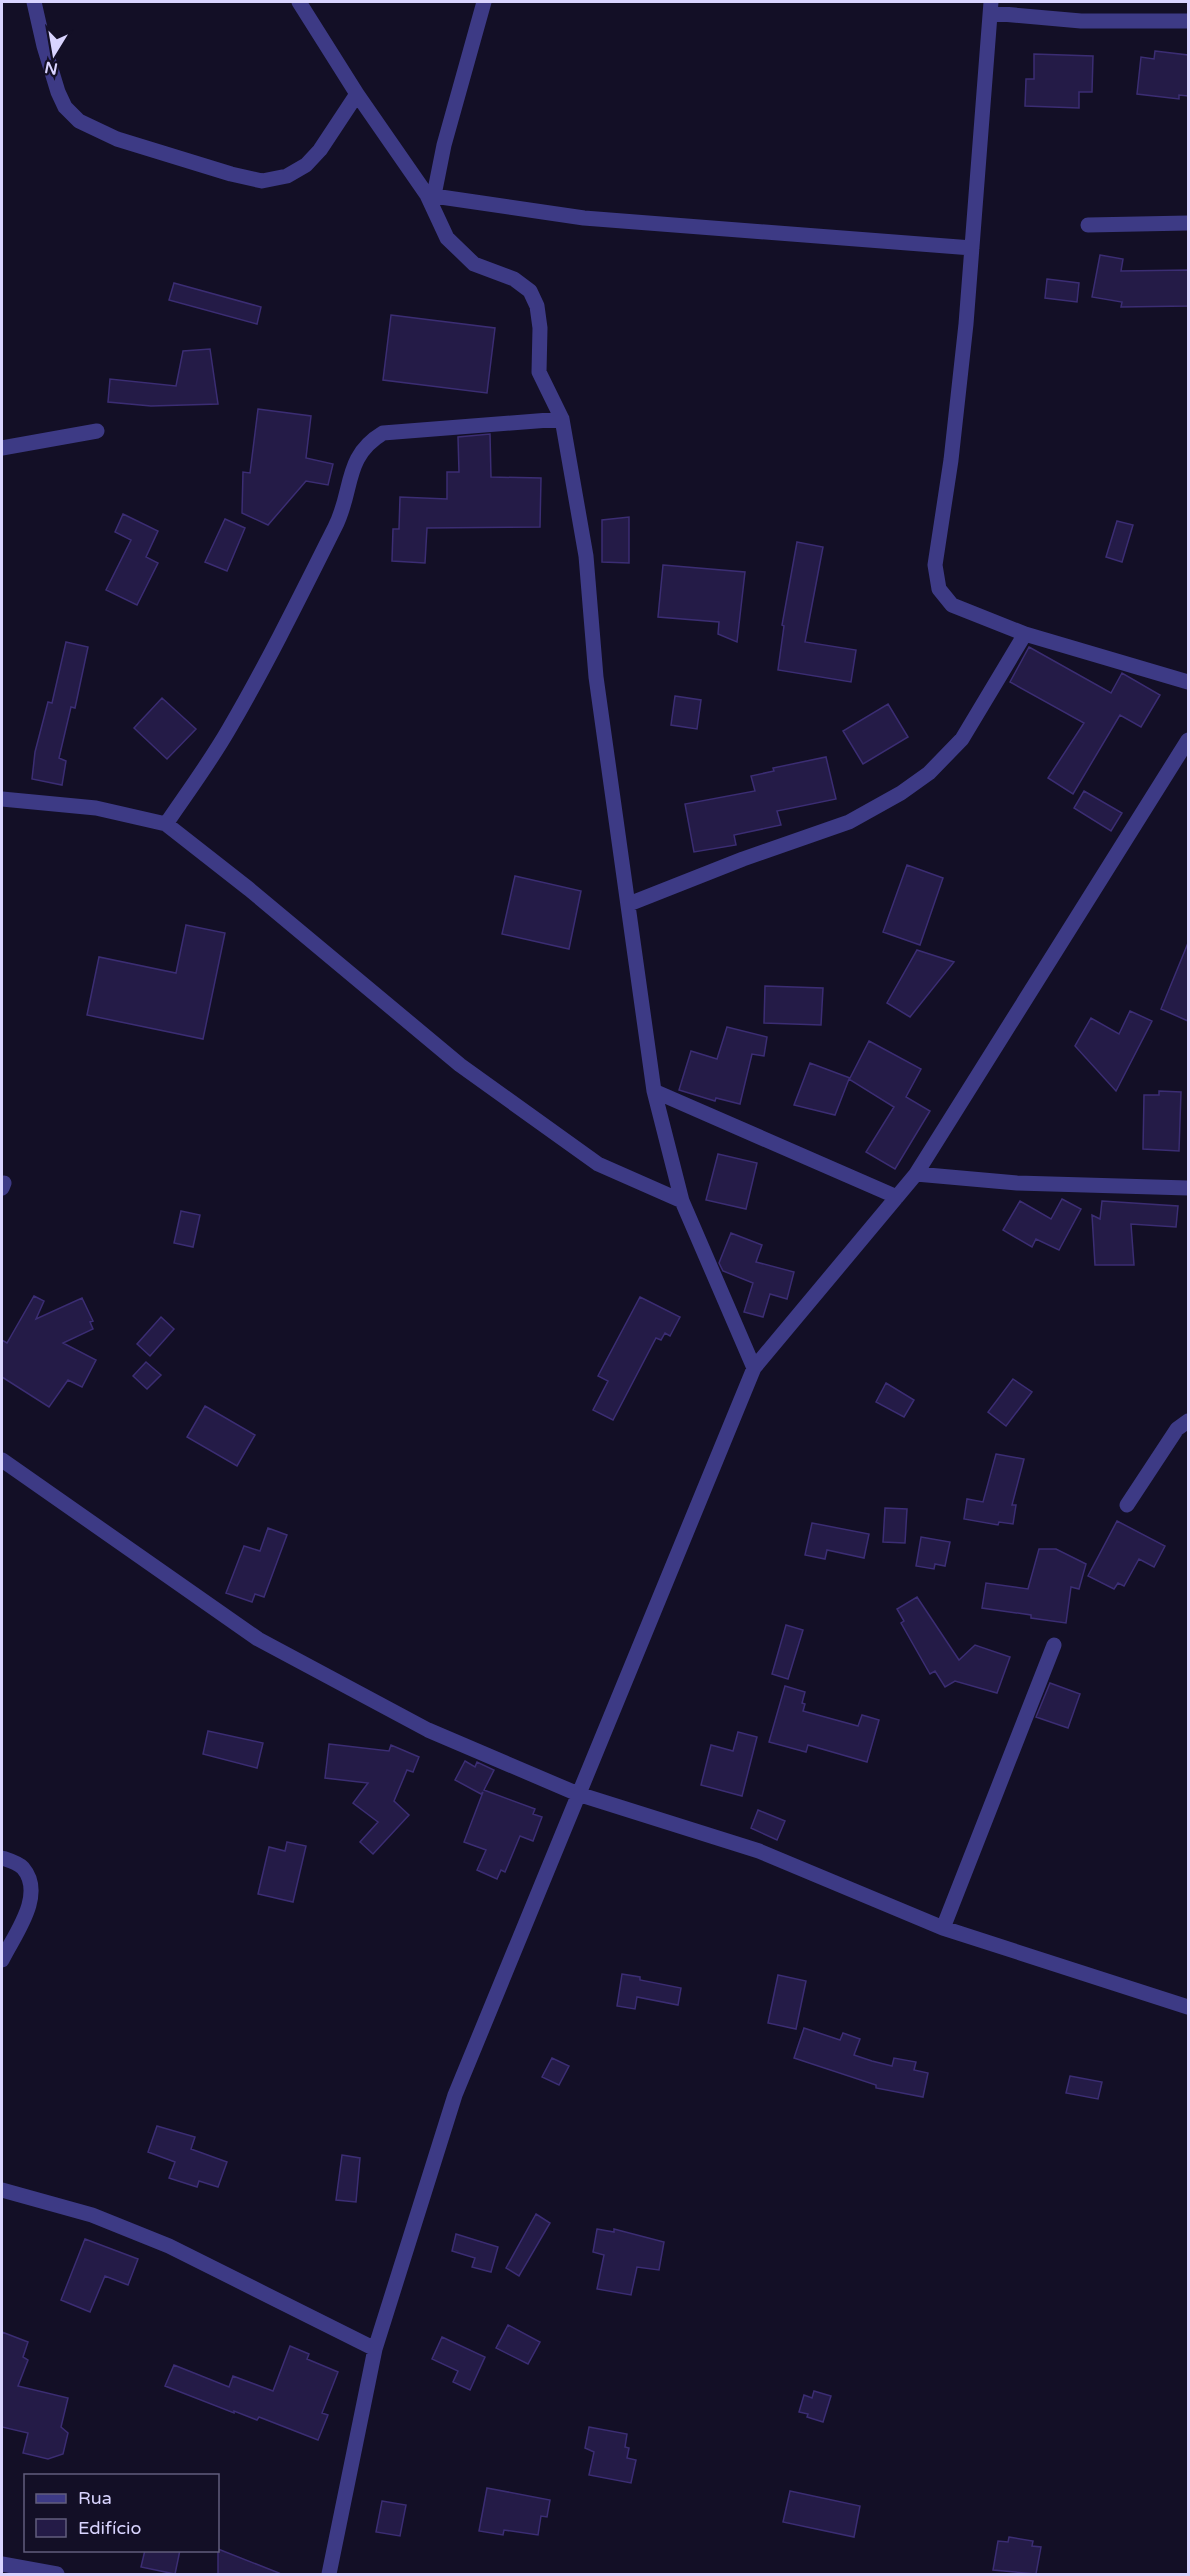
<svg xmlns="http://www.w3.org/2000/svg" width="1190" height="2576" viewBox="0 0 1190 2576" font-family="'Varela Round',sans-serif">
<rect width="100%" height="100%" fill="#130f26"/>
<path fill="#241b47" stroke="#3b2d73" stroke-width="1.5" d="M 1155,51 L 1188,55 L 1188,96 L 1179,95 L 1179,99 L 1137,94 L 1141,57 L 1154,59 Z
M 1034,54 L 1093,56 L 1092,92 L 1079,92 L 1079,108 L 1025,106 L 1026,79 L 1034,79 Z
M 1100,255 L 1123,259 L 1121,271 L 1188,270 L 1188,306 L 1121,307 L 1122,302 L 1092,297 Z
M 1047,279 L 1079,283 L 1077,302 L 1045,298 Z
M 174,283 L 261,307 L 257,324 L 169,300 Z
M 391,315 L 495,328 L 487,393 L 383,380 Z
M 210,349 L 218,404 L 151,406 L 108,402 L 110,379 L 176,386 L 183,351 Z
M 258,409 L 311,416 L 306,458 L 333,464 L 328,485 L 306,481 L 268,525 L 242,513 L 243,472 L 250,473 Z
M 490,434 L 491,477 L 541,478 L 540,527 L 427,528 L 425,563 L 392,561 L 393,529 L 399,529 L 400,497 L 447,499 L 447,472 L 459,472 L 458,437 Z
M 123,514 L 158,531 L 146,557 L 158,563 L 137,605 L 106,590 L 131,540 L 115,532 Z
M 629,517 L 629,563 L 602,562 L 602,520 Z
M 225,519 L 245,528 L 227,571 L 205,562 Z
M 1117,521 L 1133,525 L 1122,562 L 1106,557 Z
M 797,542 L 823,547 L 805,642 L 856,650 L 851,682 L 778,670 L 784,626 L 782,625 Z
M 663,565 L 745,572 L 737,642 L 718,634 L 719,622 L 658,617 Z
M 66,642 L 88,647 L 75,708 L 71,707 L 59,758 L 66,761 L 62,785 L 32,779 L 35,752 L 48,702 L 52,703 Z
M 1029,647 L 1111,693 L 1122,673 L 1160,695 L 1141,727 L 1120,715 L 1073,794 L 1048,778 L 1084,723 L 1010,682 Z
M 675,696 L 701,700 L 697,729 L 671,725 Z
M 162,698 L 196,729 L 167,759 L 134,728 Z
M 888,704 L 908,737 L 863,764 L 843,731 Z
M 826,757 L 836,799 L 777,811 L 781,825 L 734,835 L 736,845 L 694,852 L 685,804 L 755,791 L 751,776 L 774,771 L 773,768 Z
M 1084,791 L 1122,813 L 1111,831 L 1074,808 Z
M 907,865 L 943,878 L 920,945 L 883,932 Z
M 515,876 L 581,891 L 569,949 L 502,934 Z
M 186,925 L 225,933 L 203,1039 L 87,1015 L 99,957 L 176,973 Z
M 1188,943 L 1188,1021 L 1161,1009 Z
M 917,950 L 954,962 L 910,1017 L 887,1003 Z
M 765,986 L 823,988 L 821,1025 L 764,1023 Z
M 1130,1011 L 1152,1021 L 1116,1091 L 1075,1046 L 1091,1018 L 1119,1034 Z
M 727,1027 L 767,1037 L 764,1056 L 752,1054 L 740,1104 L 716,1098 L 715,1101 L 679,1090 L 691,1051 L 717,1059 Z
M 869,1041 L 921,1069 L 906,1097 L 930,1111 L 895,1169 L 866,1152 L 894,1107 L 849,1079 L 835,1115 L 794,1105 L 810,1063 L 850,1078 Z
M 1159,1091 L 1181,1092 L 1179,1151 L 1143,1149 L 1144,1095 L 1159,1095 Z
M 718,1154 L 757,1163 L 746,1209 L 706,1200 Z
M 1062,1199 L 1081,1209 L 1059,1250 L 1036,1239 L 1032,1247 L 1003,1230 L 1020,1201 L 1051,1219 Z
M 1102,1201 L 1178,1206 L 1176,1227 L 1131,1224 L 1134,1265 L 1095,1265 L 1092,1215 L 1100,1219 Z
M 181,1211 L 200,1215 L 193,1247 L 174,1243 Z
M 731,1233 L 762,1245 L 756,1262 L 794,1272 L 787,1299 L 770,1294 L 763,1317 L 744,1312 L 753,1283 L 723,1271 L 719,1263 Z
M 34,1296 L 44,1301 L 36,1319 L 82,1298 L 93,1321 L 90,1322 L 93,1329 L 63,1343 L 96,1360 L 82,1387 L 68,1380 L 49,1407 L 2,1377 L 2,1340 L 7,1343 Z
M 640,1297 L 680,1317 L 670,1336 L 665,1333 L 661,1340 L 656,1338 L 613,1420 L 593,1410 L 608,1381 L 598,1376 Z
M 161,1317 L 174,1329 L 150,1356 L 137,1344 Z
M 146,1362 L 161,1375 L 147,1389 L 133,1376 Z
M 1013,1379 L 1032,1392 L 1006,1426 L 988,1412 Z
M 886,1383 L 914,1400 L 904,1417 L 876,1402 Z
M 205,1406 L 255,1435 L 237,1466 L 187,1437 Z
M 996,1454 L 1024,1459 L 1012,1505 L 1016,1505 L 1013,1524 L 999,1522 L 998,1525 L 964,1519 L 967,1499 L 983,1502 Z
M 885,1508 L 907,1509 L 905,1543 L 883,1542 Z
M 1117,1521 L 1165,1546 L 1154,1567 L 1139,1559 L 1124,1586 L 1118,1583 L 1114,1589 L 1088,1576 Z
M 812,1523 L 869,1534 L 864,1558 L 827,1550 L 825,1559 L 805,1555 Z
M 268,1528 L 287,1535 L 264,1597 L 255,1594 L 252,1602 L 226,1593 L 244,1546 L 260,1551 Z
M 921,1537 L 950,1542 L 945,1566 L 935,1564 L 934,1569 L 916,1566 Z
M 1039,1549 L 1056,1549 L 1086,1564 L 1079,1589 L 1071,1587 L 1066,1623 L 1031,1618 L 1031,1615 L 982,1608 L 986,1583 L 1028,1589 Z
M 917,1597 L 959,1660 L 975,1645 L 1010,1657 L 997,1693 L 955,1681 L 945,1687 L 935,1671 L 930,1674 L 901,1623 L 904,1621 L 897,1609 Z
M 786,1625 L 803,1630 L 788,1679 L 772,1674 Z
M 1050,1683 L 1080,1694 L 1068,1728 L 1036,1717 Z
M 785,1686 L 805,1692 L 802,1703 L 805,1704 L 803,1711 L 858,1726 L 862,1715 L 879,1720 L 867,1762 L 808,1745 L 806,1752 L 769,1742 Z
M 208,1731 L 263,1743 L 257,1768 L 203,1754 Z
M 738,1732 L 757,1737 L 742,1796 L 701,1785 L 711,1745 L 733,1751 Z
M 329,1744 L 389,1751 L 391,1745 L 419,1757 L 413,1772 L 407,1770 L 394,1801 L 409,1815 L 373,1854 L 360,1842 L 378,1822 L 353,1803 L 368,1783 L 325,1778 Z
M 465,1761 L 475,1767 L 477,1762 L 494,1770 L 484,1790 L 535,1809 L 533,1814 L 542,1817 L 533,1841 L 520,1836 L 505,1872 L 501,1870 L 497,1879 L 477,1870 L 486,1850 L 464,1842 L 483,1792 L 481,1794 L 455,1780 Z
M 758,1810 L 785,1821 L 777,1840 L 751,1828 Z
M 287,1842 L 306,1846 L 293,1902 L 258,1894 L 269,1847 L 285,1851 Z
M 622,1974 L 640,1977 L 640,1980 L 681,1988 L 678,2005 L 637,1997 L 635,2009 L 617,2006 Z
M 778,1975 L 806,1981 L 796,2029 L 768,2023 Z
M 804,2028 L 840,2040 L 843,2033 L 860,2039 L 854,2055 L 872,2061 L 892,2066 L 894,2058 L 916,2062 L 914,2070 L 928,2073 L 923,2097 L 876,2088 L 876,2085 L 794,2058 Z
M 552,2058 L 569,2066 L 559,2085 L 542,2077 Z
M 1070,2076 L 1102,2082 L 1098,2099 L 1066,2093 Z
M 157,2126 L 195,2137 L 191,2149 L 227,2162 L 218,2187 L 199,2181 L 197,2187 L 169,2178 L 175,2162 L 148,2152 Z
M 342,2155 L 360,2158 L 356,2202 L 336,2200 Z
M 536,2214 L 550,2223 L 519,2276 L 506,2268 Z
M 597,2229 L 614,2232 L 614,2229 L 664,2242 L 659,2270 L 637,2267 L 631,2295 L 597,2289 L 604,2255 L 593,2252 Z
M 456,2234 L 498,2247 L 491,2272 L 472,2267 L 475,2258 L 452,2251 Z
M 85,2239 L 138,2259 L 128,2285 L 105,2276 L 90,2312 L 61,2300 Z
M 508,2325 L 540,2342 L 528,2364 L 496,2348 Z
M 2,2332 L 28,2342 L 23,2357 L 28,2360 L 18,2386 L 68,2398 L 61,2427 L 68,2433 L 63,2454 L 48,2459 L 23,2453 L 28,2433 L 2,2427 Z
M 442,2337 L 485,2357 L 470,2390 L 453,2382 L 458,2371 L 432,2359 Z
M 290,2346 L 309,2354 L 307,2359 L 338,2372 L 322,2413 L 328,2415 L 318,2440 L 259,2417 L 257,2420 L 234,2411 L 234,2413 L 165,2386 L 174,2365 L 229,2387 L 233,2376 L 273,2391 Z
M 814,2391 L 831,2396 L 823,2422 L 807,2417 L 808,2414 L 799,2412 L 804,2395 L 812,2398 Z
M 589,2427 L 627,2434 L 625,2447 L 629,2448 L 627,2458 L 636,2460 L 631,2483 L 589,2475 L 594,2452 L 585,2448 Z
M 487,2488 L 550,2500 L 547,2517 L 541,2516 L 538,2535 L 504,2530 L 503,2535 L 479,2531 Z
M 790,2491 L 860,2506 L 854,2537 L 783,2522 Z
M 382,2501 L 406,2505 L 400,2536 L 376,2532 Z
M 1009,2537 L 1033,2541 L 1032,2546 L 1041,2547 L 1036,2574 L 993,2570 L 998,2541 L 1008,2542 Z
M 218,2549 L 279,2573 L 278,2574 L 218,2574 Z
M 145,2550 L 180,2550 L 175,2574 L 141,2567 Z"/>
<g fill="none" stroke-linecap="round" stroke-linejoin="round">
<path stroke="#3d3a85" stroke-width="15" d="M 34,2 L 44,46 L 58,92 L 65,107 L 79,121 L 117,139 L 231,174 L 262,181 L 287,176 L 306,165 L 320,150 L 357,94
M 299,2 L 357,94 L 427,195 L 447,238 L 474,264 L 514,279 L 530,291 L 537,306 L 540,328 L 539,372 L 562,419 L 586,556 L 596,677 L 654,1091 L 682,1201 L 754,1368
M 991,2 L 966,324 L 951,460 L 935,565 L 939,589 L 952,605 L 1025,634 L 1188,682
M 991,13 L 1081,21 L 1188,21
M 427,195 L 584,218 L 972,248
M 434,195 L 444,145 L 484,2
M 1088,225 L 1188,223
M 2,448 L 97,431
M 2,799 L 96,808 L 166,824 L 249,889 L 460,1065 L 598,1164 L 682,1201
M 166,824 C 187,793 210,762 229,729 C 267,664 301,595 335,527 C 354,490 343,457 383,433 L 562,419
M 629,904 L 743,859 L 849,822 L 901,793 L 929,773 L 962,739 L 1025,634
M 654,1091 L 897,1197
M 916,1174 L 1017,1183 L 1188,1188
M 2,1188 L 4,1183
M 2,1460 L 258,1639 L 428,1730 L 578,1794 L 759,1851 L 943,1928 L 1188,2007
M 1127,1505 L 1177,1429 L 1188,1421
M 2,1858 C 8,1860 18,1863 23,1868 C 46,1895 14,1935 2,1960
M 943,1928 L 1054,1645
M 2,2190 L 92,2215 L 169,2246 L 375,2349
M 2,2564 L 57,2574
M 329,2574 L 375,2349 L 455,2095 L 754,1368 L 916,1174 L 1188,740"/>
</g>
<rect width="1190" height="2576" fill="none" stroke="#d9d4ff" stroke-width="6"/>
<rect x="24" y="2474" width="195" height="78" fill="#130f26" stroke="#625e7d" stroke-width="1.5"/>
<rect x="36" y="2494" width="30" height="9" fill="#3d3a85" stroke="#625e7d" stroke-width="1.5"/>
<text x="78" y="2504" font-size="18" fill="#d9d4ff">Rua</text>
<rect x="36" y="2519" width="30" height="18" fill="#241b47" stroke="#625e7d" stroke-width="1.5"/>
<text x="78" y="2534" font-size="18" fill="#d9d4ff">Edifício</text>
<g transform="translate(54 54) rotate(191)" stroke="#130f26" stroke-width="4.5" paint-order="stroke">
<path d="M0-4.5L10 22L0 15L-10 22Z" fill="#d9d4ff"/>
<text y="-9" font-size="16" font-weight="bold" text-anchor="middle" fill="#d9d4ff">N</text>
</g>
</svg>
